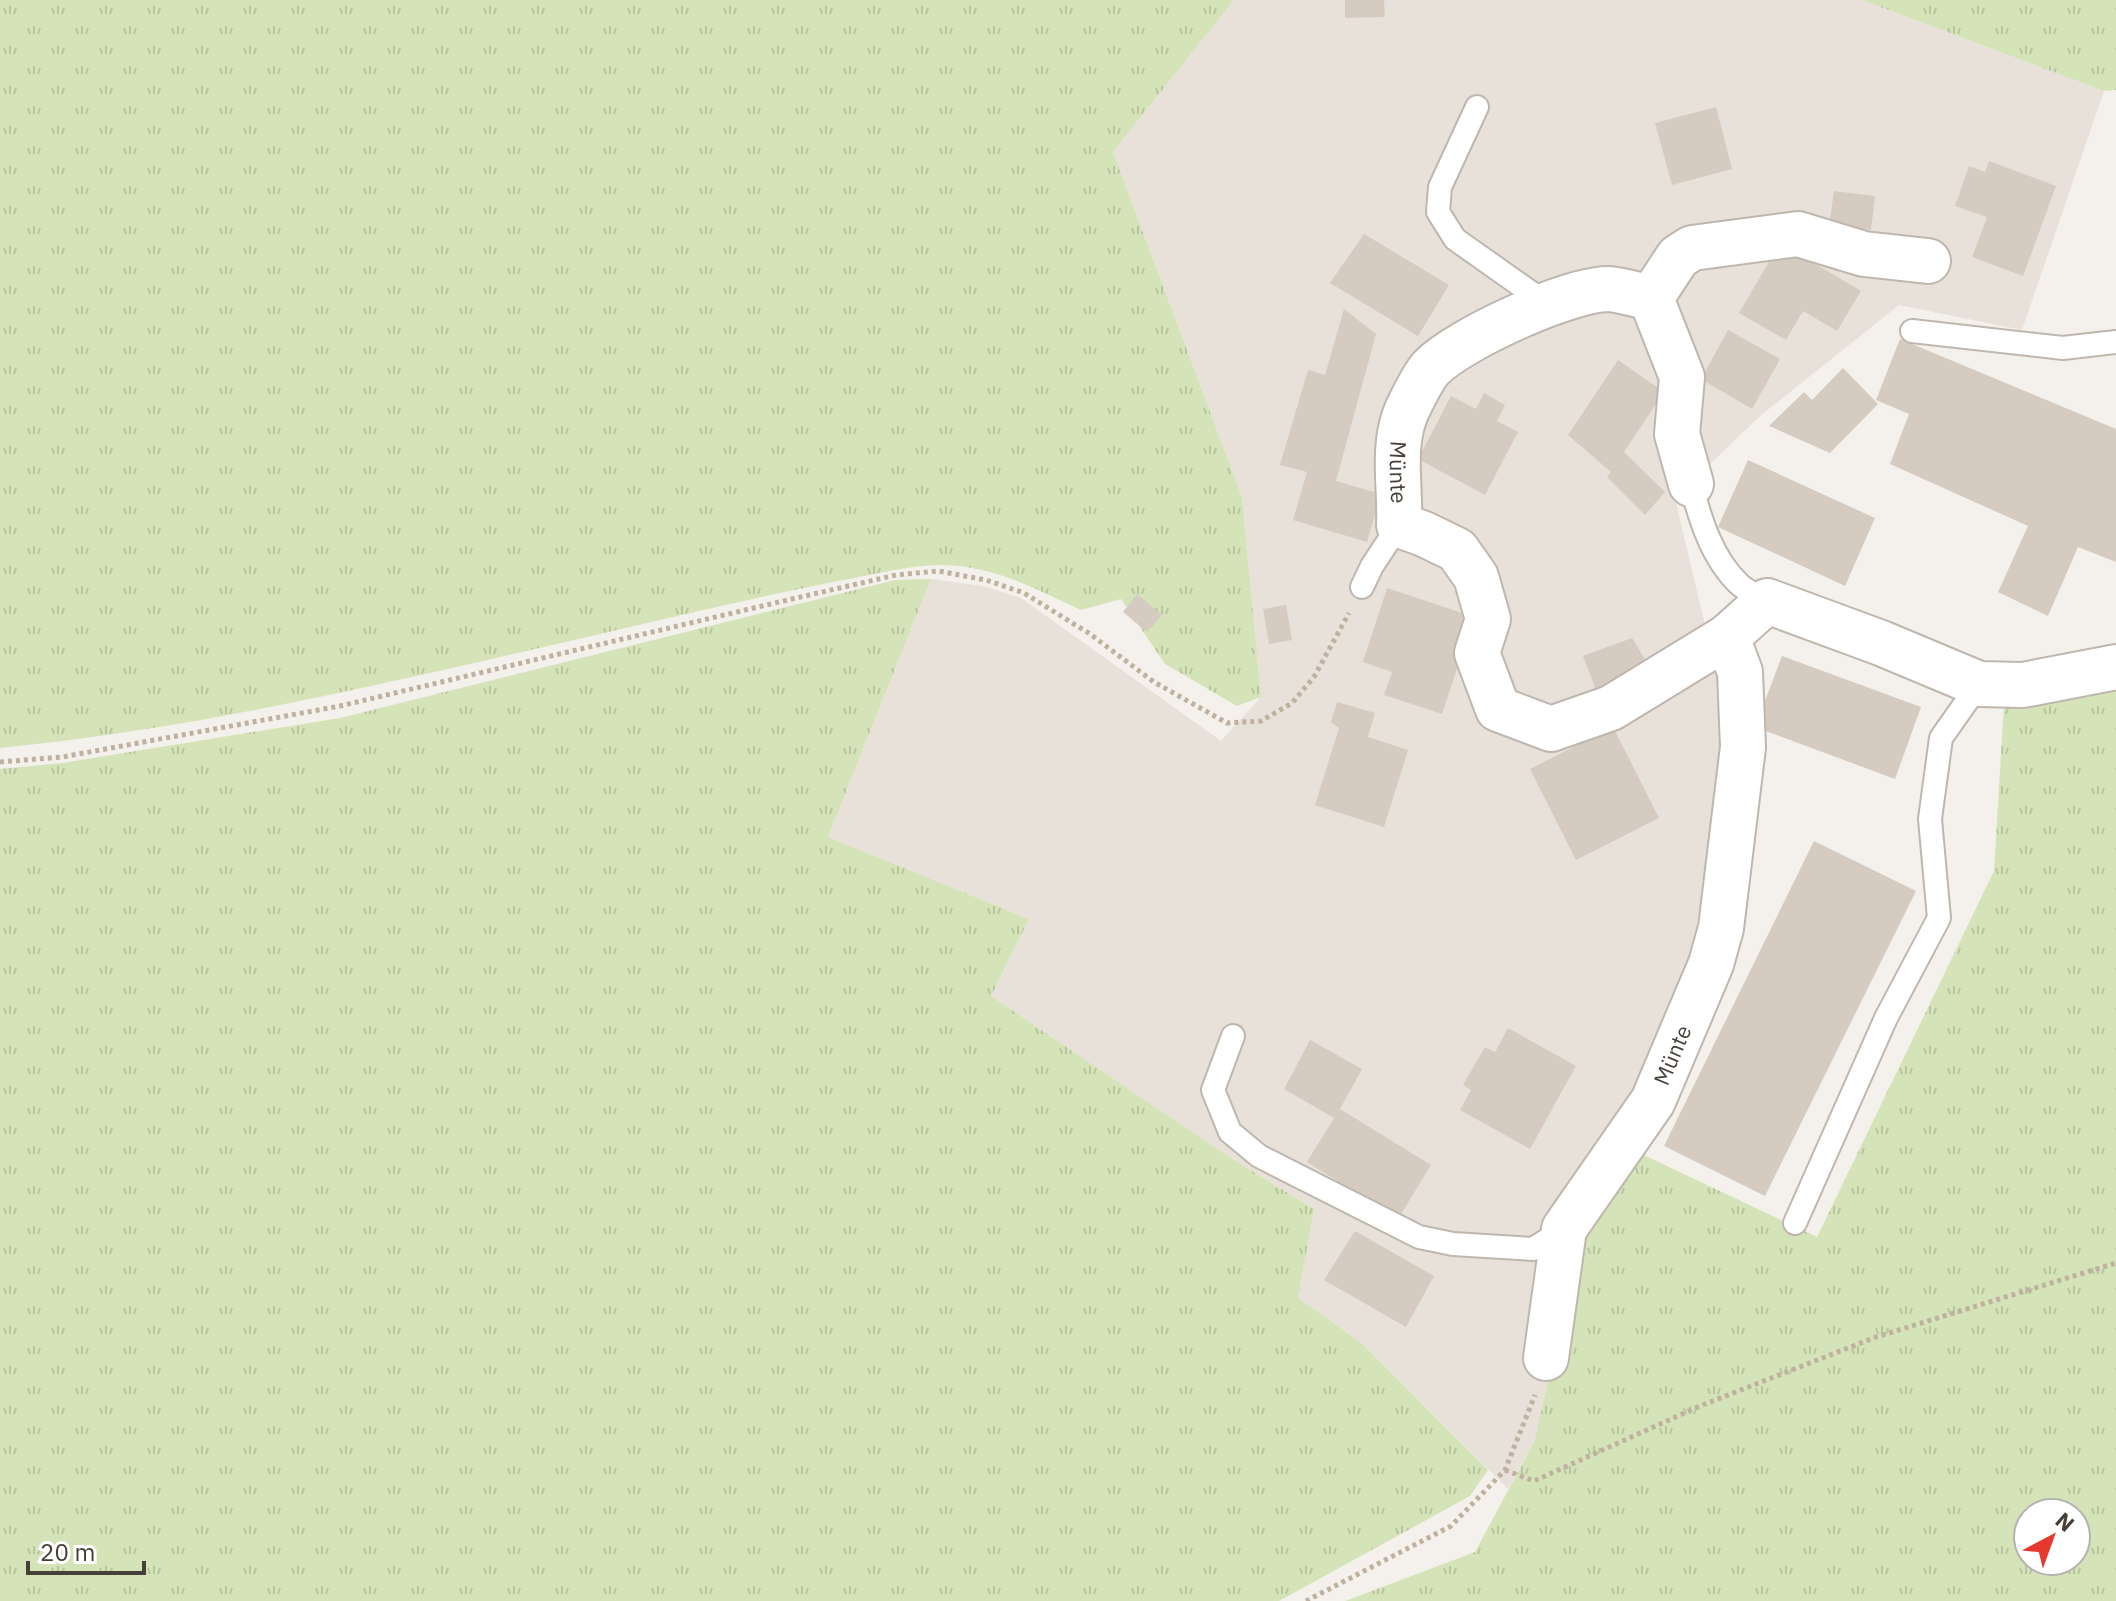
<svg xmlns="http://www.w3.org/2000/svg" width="2116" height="1601" viewBox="0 0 2116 1601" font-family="'IBM Plex Sans',sans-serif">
<defs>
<pattern id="grass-tufts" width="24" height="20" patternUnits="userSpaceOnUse" patternTransform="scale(2)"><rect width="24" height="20" fill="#d5e4b8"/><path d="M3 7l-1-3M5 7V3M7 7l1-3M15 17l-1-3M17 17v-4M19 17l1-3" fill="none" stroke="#b8c59f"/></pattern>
</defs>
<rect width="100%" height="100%" fill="#f4f0eb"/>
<path fill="#e7e1d9" d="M 1234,0 L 1862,0 L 2104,91 L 2022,330 L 1899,305 L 1760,416 L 1675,498 L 1734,749 L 1706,955 L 1582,1233 L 1534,1442 L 1508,1489 L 1363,1344 L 1298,1298 L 1314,1209 L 1231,1158 L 991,996 L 1029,919 L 828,837 L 931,579 L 983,586 L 1021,598 L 1221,741 L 1261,697 L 1242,497 L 1113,152 Z"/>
<path fill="url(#grass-tufts)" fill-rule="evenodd" d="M 0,0 L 1234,0 L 1113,152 L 1242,497 L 1261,697 L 1237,706 L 1165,664 L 1121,599 L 1081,610 C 1038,590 994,566 944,565 C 913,565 880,573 849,579 C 775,593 703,610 630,627 C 422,675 213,727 0,748 Z
M 1862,0 L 2116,0 L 2116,90 L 2104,91 Z
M 931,579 L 828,837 L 1029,919 L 991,996 L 1231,1158 L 1314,1209 L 1298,1298 L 1363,1344 L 1488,1470 L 1470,1496 L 1279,1601 L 0,1601 L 0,769 L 62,763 L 340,718 L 895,580 Z
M 2116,677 L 2116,1601 L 1345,1601 L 1475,1552 L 1534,1442 L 1582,1233 L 1631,1149 L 1817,1237 L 1994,871 L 2004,704 ZM 2028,1513 L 2076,1513 L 2076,1561 L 2028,1561 Z"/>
<path fill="#d5cbc1" d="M 1345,0 L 1384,0 L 1385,17 L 1345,18 Z
M 1716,107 L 1732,169 L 1672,185 L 1655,123 Z
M 1989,161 L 2056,186 L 2023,276 L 1972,257 L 1987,217 L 1955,206 L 1969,166 L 1985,172 Z
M 1834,191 L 1875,196 L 1871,230 L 1829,225 Z
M 1364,234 L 1449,285 L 1418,336 L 1330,283 Z
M 1780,243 L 1861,291 L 1837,331 L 1803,311 L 1786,340 L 1739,313 Z
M 1344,309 L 1376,334 L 1336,481 L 1381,494 L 1367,542 L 1293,520 L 1307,472 L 1280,465 L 1308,370 L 1325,375 Z
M 1728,330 L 1780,359 L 1752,409 L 1701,379 Z
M 1900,339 L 2116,429 L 2116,562 L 2078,547 L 2048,616 L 1998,592 L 2028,526 L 1890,464 L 1909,414 L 1876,400 Z
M 1618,360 L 1664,392 L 1624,452 L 1665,492 L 1645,515 L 1607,477 L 1611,472 L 1568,435 Z
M 1843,368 L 1878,404 L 1830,453 L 1769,426 L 1804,392 L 1812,400 Z
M 1484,393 L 1505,405 L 1497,421 L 1518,432 L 1485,495 L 1418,459 L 1451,396 L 1476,409 Z
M 1748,460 L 1875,518 L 1845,586 L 1718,527 Z
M 1387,588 L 1474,617 L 1442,714 L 1384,695 L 1392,672 L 1363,662 Z
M 1137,594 L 1162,615 L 1147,632 L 1123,612 Z
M 1286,605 L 1292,640 L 1269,644 L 1263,609 Z
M 1632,638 L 1651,669 L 1596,690 L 1583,656 Z
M 1782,656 L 1921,707 L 1895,779 L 1755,727 Z
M 1337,702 L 1375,713 L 1368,737 L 1408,750 L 1384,827 L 1315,805 L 1339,728 L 1331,722 Z
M 1613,727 L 1659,818 L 1576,860 L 1530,769 Z
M 1814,841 L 1916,891 L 1765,1196 L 1664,1146 Z
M 1508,1028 L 1576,1066 L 1530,1149 L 1460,1110 L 1471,1090 L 1463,1085 L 1485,1047 L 1495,1052 Z
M 1310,1040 L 1362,1069 L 1340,1109 L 1431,1165 L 1398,1219 L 1307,1162 L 1334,1118 L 1284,1089 Z
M 1355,1231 L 1434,1276 L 1406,1327 L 1324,1280 Z"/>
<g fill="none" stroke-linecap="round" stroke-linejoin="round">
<defs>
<path id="service" d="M 1477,107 L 1440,187 L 1438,212 L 1455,239 L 1547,304
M 1912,331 L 2063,348 L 2116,342
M 1691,484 C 1700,519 1712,559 1740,585 C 1747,591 1758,596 1767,601
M 1362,587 L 1372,566 L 1399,525
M 1233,1036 L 1213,1090 L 1230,1132 L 1259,1156 L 1419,1237 L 1453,1244 L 1533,1249 L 1563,1230
M 1795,1223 L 1886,1018 L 1939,918 L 1930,819 L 1941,738 L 1979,684"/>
<g id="minor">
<path d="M 1651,298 L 1678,257 L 1692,248 L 1798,234 L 1864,254 L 1928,261"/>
<path id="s1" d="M 1691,484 L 1677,434 L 1682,377 L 1651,298 C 1637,295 1622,290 1609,289 C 1569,289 1459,339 1431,368 C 1422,378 1413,398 1407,410 C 1391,446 1401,488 1399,525 L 1424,534 L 1457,550 L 1476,577 L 1488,619 L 1477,653 L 1498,709 L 1551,729 L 1611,708 L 1727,637 L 1767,601 L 1881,643 L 1979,684 L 2023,685 L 2116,667"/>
<path id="s2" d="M 1546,1358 L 1564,1229 L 1653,1101 L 1711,964 L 1721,928 L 1743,747 L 1740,672 L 1727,637"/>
</g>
</defs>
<use href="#service" stroke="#bfb7ae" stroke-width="26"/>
<use href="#minor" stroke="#bfb7ae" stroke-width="48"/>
<path stroke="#bfb1a0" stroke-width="5" stroke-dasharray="4 4" stroke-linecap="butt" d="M 0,762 L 62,757 L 340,706 L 779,602 L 896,575 L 938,571 L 986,580 L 1024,593 L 1090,634 L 1154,682 L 1227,723 L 1261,721 L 1292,703 L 1314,677 L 1349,613
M 1505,1470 L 1534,1481 L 1700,1406 L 1876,1337 L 2116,1263
M 1306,1601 L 1451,1526 L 1505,1470 L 1535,1395"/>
<use href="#service" stroke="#fff" stroke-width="22"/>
<use href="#minor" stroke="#fff" stroke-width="44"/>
</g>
<g text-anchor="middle" stroke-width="6" stroke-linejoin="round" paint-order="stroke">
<g font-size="22" fill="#474039" stroke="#fff">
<text dy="8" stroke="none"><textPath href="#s1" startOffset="546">Münte</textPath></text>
<text dy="8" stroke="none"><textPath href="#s2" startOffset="336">Münte</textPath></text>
</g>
</g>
<g transform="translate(2052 1537) rotate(41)"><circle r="38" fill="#ffffff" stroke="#b5b3b0" stroke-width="2"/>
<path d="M0-6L14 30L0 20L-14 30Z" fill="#e6382f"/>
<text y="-12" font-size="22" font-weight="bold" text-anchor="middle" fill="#474039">N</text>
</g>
<path d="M28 1561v12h116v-12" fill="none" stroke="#474039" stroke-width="4"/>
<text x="40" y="1561" font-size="24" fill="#474039" stroke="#ffffff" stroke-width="6" paint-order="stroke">20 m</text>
</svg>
